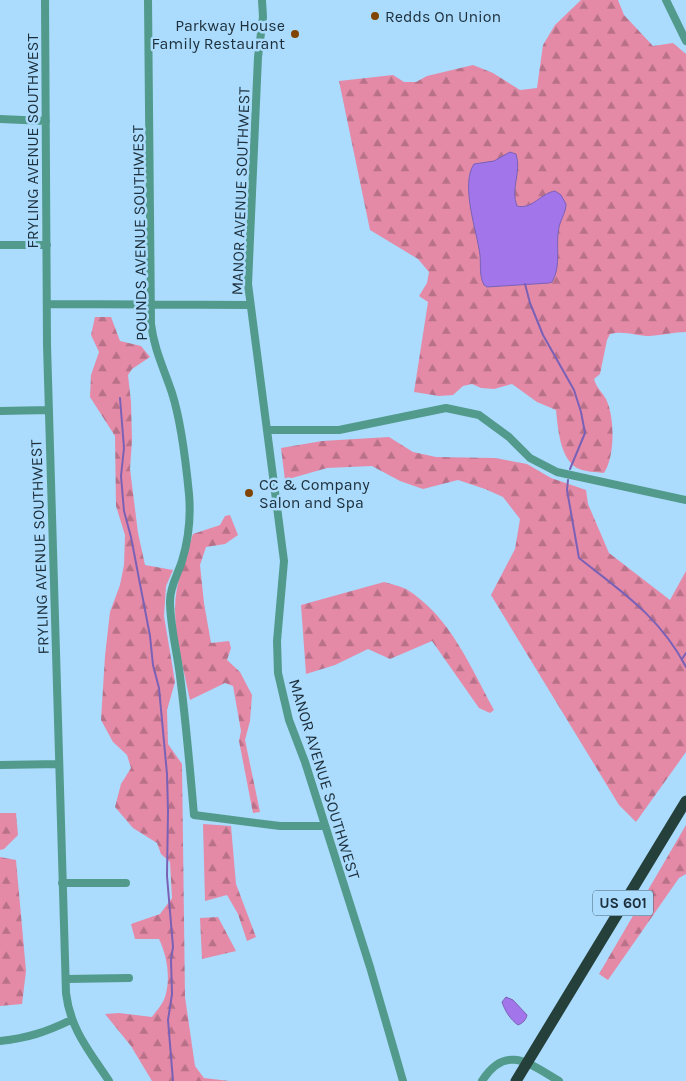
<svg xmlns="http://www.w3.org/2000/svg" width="686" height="1081" viewBox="0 0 686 1081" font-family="Karla,sans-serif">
<defs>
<pattern id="forest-firs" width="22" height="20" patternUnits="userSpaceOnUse" patternTransform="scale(1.25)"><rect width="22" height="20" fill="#e48aa7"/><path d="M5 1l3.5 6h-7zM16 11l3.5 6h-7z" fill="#b87189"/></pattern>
</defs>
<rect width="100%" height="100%" fill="#abdbfd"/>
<path fill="url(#forest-firs)" d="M 581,0 L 618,0 L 624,15 L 653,46 L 673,43 L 686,54 L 686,332 C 674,332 662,335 650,336 C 636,336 624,330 610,334 L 607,340 L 600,374 L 594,379 C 596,387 602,392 606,399 C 615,417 615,457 604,473 C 597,472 584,472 577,468 C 560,458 558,429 556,410 L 537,402 L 512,384 L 494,389 L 481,388 L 472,384 L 463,386 L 453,395 L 439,396 L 414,392 L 428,302 L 419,296 L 427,283 L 429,272 L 418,259 L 370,230 L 339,81 L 393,75 L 404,82 L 416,82 L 427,76 L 473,65 L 493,73 L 520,90 L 537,88 L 543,45 L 555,25 Z
M 95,317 L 111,317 L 120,341 L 141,346 L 150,357 L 132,369 L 128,375 L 131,402 L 132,440 L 130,469 L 138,533 L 145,565 L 173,570 L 166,586 L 164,616 L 175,682 L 167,710 L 168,744 L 182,764 L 185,997 L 195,1066 L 204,1078 L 229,1081 L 152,1081 L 131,1046 L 105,1014 L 119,1013 L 152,1017 C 156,1011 163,1004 165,997 C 171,978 167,956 159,939 L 135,939 L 131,924 L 160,914 L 172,898 L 170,862 L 161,854 L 157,843 L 133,828 L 115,807 L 121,784 L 131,768 L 127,755 L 113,742 L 101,720 L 105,656 L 110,612 L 120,585 L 124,565 L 125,535 L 116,506 L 115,436 L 90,397 L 91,375 L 99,352 L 91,335 Z
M 389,437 L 413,452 L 436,457 L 495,458 L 527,464 L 551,478 L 586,490 L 588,504 L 609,553 L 670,600 L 686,571 L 686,752 L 636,822 L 619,805 L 491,595 L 515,549 L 520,519 L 503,497 L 485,489 L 458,480 L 423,489 L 400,481 L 372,466 L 327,468 L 285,480 L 281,448 L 322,441 Z
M 230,515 L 238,535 L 225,544 L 206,547 L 200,565 L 204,603 L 211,643 L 229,641 L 231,648 L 227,660 L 240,672 L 252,695 L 250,721 L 245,740 L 260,812 L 253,813 L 239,741 L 241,731 L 233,686 L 225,683 L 190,700 C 184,671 175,639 175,609 C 175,583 186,557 193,534 L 220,525 L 225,516 Z
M 384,582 C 391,584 400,586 406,589 C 450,616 470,666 494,710 L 490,713 L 479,708 L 432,641 L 390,659 L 368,649 L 335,665 L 306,674 L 301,605 Z
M 0,813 L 16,813 L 18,835 L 4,849 L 0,850 Z
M 203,824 L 231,826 L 236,884 L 256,937 L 247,941 L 238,914 L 227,895 L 205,901 Z
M 686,825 L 686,874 L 679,878 L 608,980 L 599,974 Z
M 0,857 L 16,860 L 26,971 L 22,1004 L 0,1006 Z
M 218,917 L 236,951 L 202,959 L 200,918 Z"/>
<path fill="#a276ea" stroke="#7a61b6" d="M 510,152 L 516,154 C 522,171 510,189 517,206 C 532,210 541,193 555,191 L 561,195 L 566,204 C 566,212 561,219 559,227 C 555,246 562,265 552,282 L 549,283 L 487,287 L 484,285 C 479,275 481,266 480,255 C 477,231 460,185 474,164 L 494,161 Z
M 506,997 L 513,1000 L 527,1015 C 526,1020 523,1023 518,1025 C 510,1019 505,1011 502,1002 Z"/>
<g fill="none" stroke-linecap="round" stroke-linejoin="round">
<path stroke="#7a61b6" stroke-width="2" d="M 525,284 L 530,303 L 543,335 L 574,390 L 581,412 L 585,433 L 570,469
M 120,398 L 124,448 L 121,476 L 124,511 L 131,537 L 150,636 L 153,665 L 159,688 L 167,774 L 168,811 L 167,876 L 173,947 L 171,960 L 172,994 L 168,1020 L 173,1081
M 568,480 L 567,490 L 579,558 C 622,592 660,617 686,667
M 682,659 L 686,653"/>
<path stroke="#529a8c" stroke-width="8" d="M 45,0 L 47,345 L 66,993 C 70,1029 90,1052 109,1081
M 148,0 L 151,324 C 154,349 164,369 172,393 C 181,421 186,463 189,494 C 191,517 189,538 182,561 C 178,574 170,586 170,601 C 170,626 177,651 180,676 C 186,722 190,769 194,815 L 280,826 L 325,826
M 262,0 L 263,17 L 258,57 L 248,284 L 284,561 L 277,641 L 278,673 L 289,720 L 305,762 L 370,967 L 403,1081
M 666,0 L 686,41
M 0,119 L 46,121
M 0,245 L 47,245
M 47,304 L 250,305
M 0,411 L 49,410
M 268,430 L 339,430 L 446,408 L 479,415 L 509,437 L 530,458 L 557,472 L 686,500
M 0,765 L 59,764
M 62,883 L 126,883
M 66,979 L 129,978
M 0,1041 C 28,1038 46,1032 71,1020
M 482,1081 C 506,1043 530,1064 559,1081"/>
<path stroke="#25403a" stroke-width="11" d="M 516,1081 L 686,801"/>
</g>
<g fill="#814400" stroke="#abdbfd" stroke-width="2">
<circle cx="375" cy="16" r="5"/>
<circle cx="295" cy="34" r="5"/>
<circle cx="249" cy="493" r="5"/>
</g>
<g text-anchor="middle" stroke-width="5" stroke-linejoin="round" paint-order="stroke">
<rect fill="#abdbfd" stroke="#476375" stroke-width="1" x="593" y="890.5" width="60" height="25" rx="4"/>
<g font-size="15" font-weight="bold" fill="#1c2f3b">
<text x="623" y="908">US 601</text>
</g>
<g font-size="16" fill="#1c2f3b" stroke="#abdbfd" text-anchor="start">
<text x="385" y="22">Redds On Union</text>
<text x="285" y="31" text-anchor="end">Parkway House<tspan x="285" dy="18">Family Restaurant</tspan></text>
<text x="259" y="490">CC &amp; Company<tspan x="259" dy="18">Salon and Spa</tspan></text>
</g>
<g font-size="16" fill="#1c2f3b" stroke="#abdbfd">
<text transform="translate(32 141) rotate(-90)" y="6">FRYLING AVENUE SOUTHWEST</text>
<text transform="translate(240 191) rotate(-88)" y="6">MANOR AVENUE SOUTHWEST</text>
<text transform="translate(139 233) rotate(-91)" y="6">POUNDS AVENUE SOUTHWEST</text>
<text transform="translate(39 547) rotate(-92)" y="6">FRYLING AVENUE SOUTHWEST</text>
<text transform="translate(325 779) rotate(73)" y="6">MANOR AVENUE SOUTHWEST</text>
</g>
</g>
</svg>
